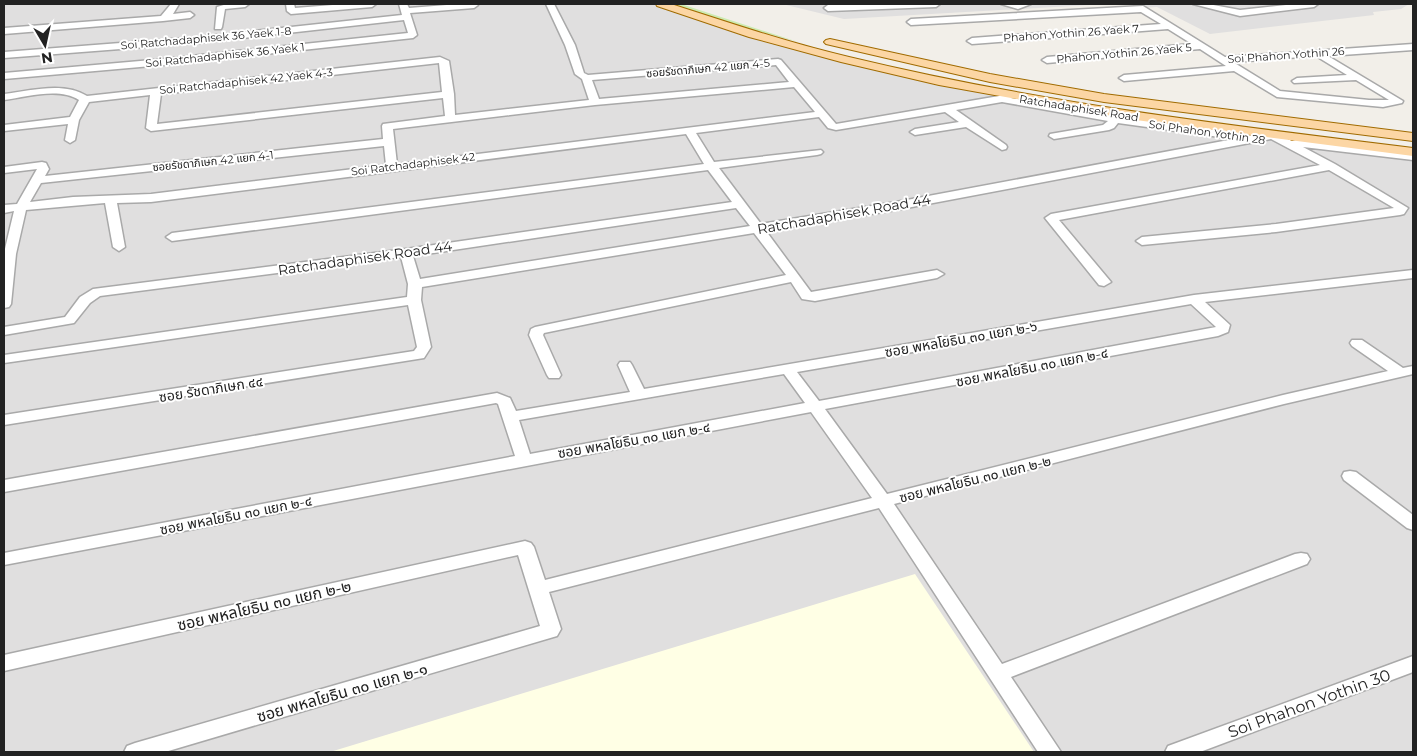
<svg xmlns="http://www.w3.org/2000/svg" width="1417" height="756" viewBox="0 0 1417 756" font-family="Montserrat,'Noto Sans Thai',sans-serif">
<rect width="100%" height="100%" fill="#f2efe9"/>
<path fill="#e0dfdf" d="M 4,4 L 652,4 L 701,20 L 838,59 L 1222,131 L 1413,154 L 1413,752 L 4,752 Z
M 782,4 L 1107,4 L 844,19 Z
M 1131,4 L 1409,4 L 1401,9 L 1373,12 L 1374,15 L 1210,34 L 1157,7 L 1139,8 Z"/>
<path fill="#ffffe5" d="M 915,574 L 1034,752 L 330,752 Z"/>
<path fill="#cdebb0" d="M 668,4 L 681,4 L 798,42 L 720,21 Z"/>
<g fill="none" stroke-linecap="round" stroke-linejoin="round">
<defs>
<path id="minor" d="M 171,4 L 179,4 L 173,14 L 190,12 L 194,15 L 190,18 L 163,21 L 4,34 L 4,28 L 161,16 Z
M 227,4 L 249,4 L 245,7 L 225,9 L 222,27 L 221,29 L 215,29 L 217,7 Z
M 286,4 L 294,4 L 295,8 L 345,4 L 376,4 L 372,7 L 291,14 L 287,11 Z
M 399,4 L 407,4 L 409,8 L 459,4 L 478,5 L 474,8 L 410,13 L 417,35 L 413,38 L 163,65 L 4,79 L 4,73 L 163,59 L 408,33 L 404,20 L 198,43 L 4,58 L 4,52 L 198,37 L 402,15 Z
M 546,4 L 554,4 L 575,45 L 584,73 L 588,75 L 778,59 L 781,60 L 836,124 L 999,96 L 1007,93 L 1011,94 L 1011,98 L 1115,116 L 1243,134 L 1248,136 L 1272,132 L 1292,141 L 1296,140 L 1413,154 L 1413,160 L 1303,147 L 1335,164 L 1408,208 L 1404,214 L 1400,215 L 1276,232 L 1142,245 L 1136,241 L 1142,237 L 1276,224 L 1394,208 L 1329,170 L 1059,220 L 1111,282 L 1104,286 L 1099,285 L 1045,218 L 1051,214 L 1320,165 L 1271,139 L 896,210 L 766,231 L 811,292 L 937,270 L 944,274 L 937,278 L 815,301 L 802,299 L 791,282 L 544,333 L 543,335 L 561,375 L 559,378 L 549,378 L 547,375 L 529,335 L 531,329 L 535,327 L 786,275 L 754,233 L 422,287 L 421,300 L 431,347 L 424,358 L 4,425 L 4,415 L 414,351 L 417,347 L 408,305 L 4,363 L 4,355 L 407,297 L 408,284 L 401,257 L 100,296 L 90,303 L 74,323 L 4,335 L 4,327 L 65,317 L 80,297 L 93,289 L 406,249 L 732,202 L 708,170 L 172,241 L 166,237 L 172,233 L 704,164 L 686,134 L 151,202 L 117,203 L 125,247 L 119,251 L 113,247 L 105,203 L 26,210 L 16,254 L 11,304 L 9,307 L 4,308 L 4,253 L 14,211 L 4,213 L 4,205 L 17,204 L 37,169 L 4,173 L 4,167 L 42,162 L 46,163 L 49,169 L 45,176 L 383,139 L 382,126 L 383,124 L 445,116 L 443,98 L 151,131 L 146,128 L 150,95 L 89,102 L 79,120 L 75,140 L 70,143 L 65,140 L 68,124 L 4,131 L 4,125 L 70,117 L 79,100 C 59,87 27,97 4,100 L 4,94 C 30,91 63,81 87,96 L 440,57 L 449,61 L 454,94 L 455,115 L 589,100 L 582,79 L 575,74 L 565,45 ZM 439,63 L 442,92 L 157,124 L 161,94 ZM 776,65 L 789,82 L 599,99 L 592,80 ZM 794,87 L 815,112 L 397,164 L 393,129 L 595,105 ZM 1002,102 L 1108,121 L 1103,125 L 1050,134 L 1049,136 L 1054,139 L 1109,130 L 1114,128 L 1118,123 L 1234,139 L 896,202 L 761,224 L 719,168 L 817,155 L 821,154 L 823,152 L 821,150 L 714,162 L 696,133 L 819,117 L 828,128 L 836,130 L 945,112 L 959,122 L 915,129 L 910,132 L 915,135 L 966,127 L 1002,150 L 1006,149 L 1007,147 L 1006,145 L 956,110 ZM 384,146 L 386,165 L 151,194 L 73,197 L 30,202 L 41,183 ZM 736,208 L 750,226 L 420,279 L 413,256 Z
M 874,4 L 940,4 L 936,7 L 828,11 L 824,8 L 828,5 Z
M 1001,4 L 1031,4 L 1018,9 Z
M 1193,4 L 1208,4 L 1240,10 L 1295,4 L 1318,4 L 1314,7 L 1240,16 Z
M 1143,6 L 1225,57 L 1413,44 L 1413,50 L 1328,56 L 1403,101 L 1402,103 L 1383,107 L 1277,97 L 1234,71 L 1124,81 L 1119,78 L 1124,75 L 1226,66 L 1200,49 L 1047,63 L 1042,60 L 1047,57 L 1192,44 L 1168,29 L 972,44 L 967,41 L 972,38 L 1161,24 L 1141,12 L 911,25 L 907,22 L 911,19 ZM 1316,56 L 1347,75 L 1297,78 L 1292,81 L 1294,83 L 1356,80 L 1389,100 L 1369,100 L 1280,91 L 1233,62 Z
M 1413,270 L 1413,278 L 1205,302 L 1230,325 L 1228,332 L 1218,336 L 825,409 L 887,494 L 1283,395 L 1388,371 L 1352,346 L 1350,343 L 1352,340 L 1362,340 L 1403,368 L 1413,366 L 1413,374 L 1284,404 L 894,504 L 1002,664 L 1295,554 L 1301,553 L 1307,554 L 1310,559 L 1307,564 L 1011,677 L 1061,752 L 1038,752 L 879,508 L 549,592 L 561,629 L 557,636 L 165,752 L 124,752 L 127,746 L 135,743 L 540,626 L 518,555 L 4,671 L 4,655 L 525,541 L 531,543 L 534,547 L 545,580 L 872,498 L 811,412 L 4,565 L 4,553 L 515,456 L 498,404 L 496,403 L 4,492 L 4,480 L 497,393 L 510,398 L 516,411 L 630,392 L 618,365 L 620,362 L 630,362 L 632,365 L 644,389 L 1194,295 ZM 1191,304 L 1216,327 L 819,401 L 797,372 ZM 784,374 L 805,403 L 530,454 L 519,420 Z
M 1350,471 L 1356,472 L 1413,515 L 1413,530 L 1407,528 L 1344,480 L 1342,476 L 1344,472 Z
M 1413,656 L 1413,672 L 1200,752 L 1165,752 L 1168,746 Z"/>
<path id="major" d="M 656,4 L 671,4 C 730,23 789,43 849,57 C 1035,102 1224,125 1413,148 L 1413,156 L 1128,119 L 939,85 L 841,62 L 749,37 L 657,6 Z
M 830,39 L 990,74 L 1104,94 L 1413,133 L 1413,141 L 1104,102 L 990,82 L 826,44 L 824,42 L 826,40 Z"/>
</defs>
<use href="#minor" stroke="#a9a9a9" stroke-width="3"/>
<use href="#major" stroke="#a06b00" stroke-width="2"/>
<use href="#minor" fill="#fff" fill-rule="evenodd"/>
<use href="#major" fill="#fcd6a4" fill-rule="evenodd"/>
</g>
<g text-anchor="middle" stroke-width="4" stroke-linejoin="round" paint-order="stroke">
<g font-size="11" fill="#222" stroke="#fff">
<text transform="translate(1071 33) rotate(-4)" y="4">Phahon Yothin 26 Yaek 7</text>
<text transform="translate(206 38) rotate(-5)" y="4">Soi Ratchadaphisek 36 Yaek 1-8</text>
<text transform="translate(1124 53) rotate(-5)" y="4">Phahon Yothin 26 Yaek 5</text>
<text transform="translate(225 55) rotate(-6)" y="4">Soi Ratchadaphisek 36 Yaek 1</text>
<text transform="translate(1286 55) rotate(-4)" y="4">Soi Phahon Yothin 26</text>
<text transform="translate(708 68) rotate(-5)" y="4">ซอยรัชดาภิเษก 42 แยก 4-5</text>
<text transform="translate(246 81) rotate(-6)" y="4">Soi Ratchadaphisek 42 Yaek 4-3</text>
<text transform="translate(1079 108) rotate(9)" y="4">Ratchadaphisek Road</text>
<text transform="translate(1207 132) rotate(8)" y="4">Soi Phahon Yothin 28</text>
<text transform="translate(213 161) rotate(-6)" y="4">ซอยรัชดาภิเษก 42 แยก 4-1</text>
<text transform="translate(413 164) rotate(-7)" y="4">Soi Ratchadaphisek 42</text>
</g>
<g font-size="14" fill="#222" stroke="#fff">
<text transform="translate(844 214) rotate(-10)" y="5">Ratchadaphisek Road 44</text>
<text transform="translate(365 258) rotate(-8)" y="5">Ratchadaphisek Road 44</text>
<text transform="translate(961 339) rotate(-10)" y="5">ซอย พหลโยธิน ๓๐ แยก ๒-๖</text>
<text transform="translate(1032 367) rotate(-11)" y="5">ซอย พหลโยธิน ๓๐ แยก ๒-๔</text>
<text transform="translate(211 389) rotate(-9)" y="5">ซอย รัชดาภิเษก ๔๔</text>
<text transform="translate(634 440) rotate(-10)" y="5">ซอย พหลโยธิน ๓๐ แยก ๒-๔</text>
<text transform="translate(975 479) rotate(-14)" y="5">ซอย พหลโยธิน ๓๐ แยก ๒-๒</text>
<text transform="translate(236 515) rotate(-11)" y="5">ซอย พหลโยธิน ๓๐ แยก ๒-๔</text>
</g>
<g font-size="16" fill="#222" stroke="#fff">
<text transform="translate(264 605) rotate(-13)" y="6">ซอย พหลโยธิน ๓๐ แยก ๒-๒</text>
<text transform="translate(342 692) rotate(-16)" y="6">ซอย พหลโยธิน ๓๐ แยก ๒-๑</text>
<text transform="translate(1309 703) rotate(-20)" y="6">Soi Phahon Yothin 30</text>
</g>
</g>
<rect width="1417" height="756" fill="none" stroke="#222222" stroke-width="10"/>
<g transform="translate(45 45) rotate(171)" stroke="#ffffff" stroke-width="4" paint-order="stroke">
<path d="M0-4L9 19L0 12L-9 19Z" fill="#222222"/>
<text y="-8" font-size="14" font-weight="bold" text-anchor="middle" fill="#222222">N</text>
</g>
</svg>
